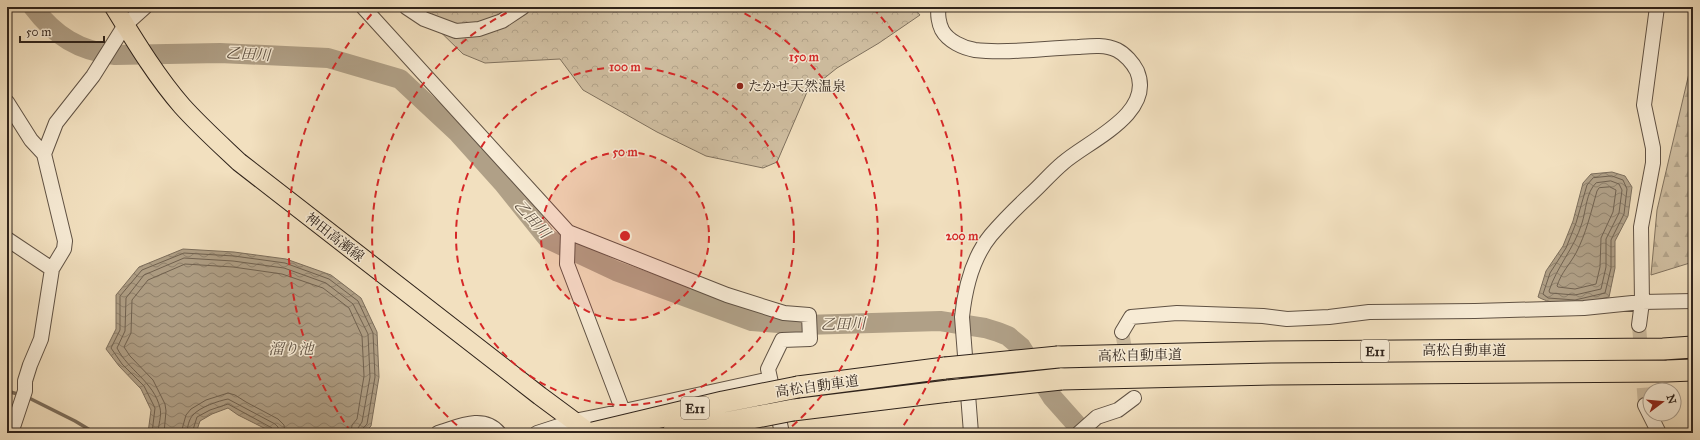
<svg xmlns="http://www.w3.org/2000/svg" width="1700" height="440" viewBox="0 0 1700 440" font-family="'IM FELL Great Primer','Noto Serif JP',serif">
<defs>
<pattern id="forest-firs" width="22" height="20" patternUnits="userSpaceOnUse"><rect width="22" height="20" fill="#d1c0a3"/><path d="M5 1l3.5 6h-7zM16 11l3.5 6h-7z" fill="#b4a58c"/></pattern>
<pattern id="park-crowns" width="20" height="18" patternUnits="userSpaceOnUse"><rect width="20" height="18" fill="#d1c0a3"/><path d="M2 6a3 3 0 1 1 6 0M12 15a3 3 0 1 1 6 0" fill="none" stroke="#b4a58c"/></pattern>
<pattern id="water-waves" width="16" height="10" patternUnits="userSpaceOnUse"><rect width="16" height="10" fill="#b0a087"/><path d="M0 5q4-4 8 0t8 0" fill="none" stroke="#90826e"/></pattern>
</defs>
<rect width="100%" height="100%" fill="#f2e0bf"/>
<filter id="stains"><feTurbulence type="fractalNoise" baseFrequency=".005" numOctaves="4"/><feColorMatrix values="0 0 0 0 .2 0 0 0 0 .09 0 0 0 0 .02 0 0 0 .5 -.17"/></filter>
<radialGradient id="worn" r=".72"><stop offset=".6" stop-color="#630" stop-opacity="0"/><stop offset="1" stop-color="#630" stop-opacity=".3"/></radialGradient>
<path fill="url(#forest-firs)" stroke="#80725f" d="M 1693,67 L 1693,262 L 1651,275 L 1657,210 L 1690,69 Z"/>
<path fill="url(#park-crowns)" stroke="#80725f" d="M 415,7 L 913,7 L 920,15 L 879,43 L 837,68 L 807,92 L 777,162 L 763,168 L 706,156 L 657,132 L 583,90 L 560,59 L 485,63 L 463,54 Z"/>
<path fill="url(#water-waves)" stroke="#7c6e5c" d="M 1612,172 L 1625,176 L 1632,187 L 1628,216 L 1615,241 L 1615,268 L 1609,297 C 1586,302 1560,309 1538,297 L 1546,271 L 1563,246 L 1573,221 L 1583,183 L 1591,174 Z
M 183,249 L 234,252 L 286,259 L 331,275 L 361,298 L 377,332 L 379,377 L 371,426 L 364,433 L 274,433 L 238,415 L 228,408 L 212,414 L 200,421 L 196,433 L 148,433 L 151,410 L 141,389 L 119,366 L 106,349 L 116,329 L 116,295 L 139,267 Z"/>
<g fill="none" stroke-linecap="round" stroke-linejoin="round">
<path stroke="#706251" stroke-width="1" d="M 1612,176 L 1623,180 L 1627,189 L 1624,214 L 1611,240 L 1611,268 L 1605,293 L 1575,300 L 1548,298 L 1543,294 L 1550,273 L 1566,248 L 1576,223 L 1587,185 L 1593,178 Z
M 1611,181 L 1619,184 L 1622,190 L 1619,213 L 1606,239 L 1606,267 L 1601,289 L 1575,295 L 1550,293 L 1549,291 C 1557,266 1574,249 1582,223 C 1586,211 1586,192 1596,183 Z
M 1610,187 L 1616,190 L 1613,212 L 1601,238 L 1600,267 L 1596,284 L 1575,289 L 1558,287 L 1557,286 C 1561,273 1570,264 1576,253 C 1586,234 1591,212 1597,191 L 1599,188 Z
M 152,433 L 155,408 L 144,386 L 122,364 L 111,348 L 120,330 L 120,296 L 142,270 L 184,253 L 234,256 L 285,263 L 329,279 L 358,301 L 373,333 L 375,377 L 367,424 L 362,429 L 362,433
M 158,433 C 158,426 162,415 160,408 C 154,382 128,370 117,348 L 125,331 L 126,298 L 144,275 L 184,258 L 233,261 L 284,268 L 326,283 L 353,304 L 368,334 L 370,377 L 362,422 L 358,428 L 357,433
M 164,433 L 166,411 L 165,404 L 153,380 L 130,356 L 124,347 L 131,333 L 132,300 L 148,280 L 185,264 L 233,267 L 282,274 L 323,288 L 349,308 L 362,336 L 364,376 L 357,419 L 352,425 L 351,433
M 181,433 L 186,415 L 191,409 L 206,400 L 228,393 L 235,395 L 246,402 L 278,419 L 284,425 L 285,433
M 187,433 C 187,428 189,419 193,415 C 200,407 218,401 228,399 L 275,424 L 278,427 L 279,433
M 192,433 L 197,417 L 210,410 L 228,404 L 272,428 L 274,433"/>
<path stroke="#7c6e5c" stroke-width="3.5" d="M 7,391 L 21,395
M 27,397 L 75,421 L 95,433"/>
<path stroke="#b0a087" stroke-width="20" d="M 33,7 C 55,36 79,51 115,55 L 220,53 L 328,58 L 400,79 L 458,133 L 503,183 L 548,239 L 616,271 L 752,321 L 804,325 L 940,321 L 985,328 L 998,332 L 1008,336 L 1021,347 L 1052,397 L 1084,433"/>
<path stroke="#cbba9e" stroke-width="14" stroke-dasharray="14 7" stroke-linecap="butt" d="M 1639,325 L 1645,405
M 1122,332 L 1134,398"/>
<defs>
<path id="minor" d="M 363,7 L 568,232 L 727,295 L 784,313 L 809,315 L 810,339 L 782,340 L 768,369 L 782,433
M 406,7 L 424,19 L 456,31 L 479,29 L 502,21 L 523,7
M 939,7 C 937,14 939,24 942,30 C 948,41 963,48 975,50 C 1006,54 1046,48 1078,47 C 1090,46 1105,44 1117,50 C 1125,54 1133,63 1137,71 C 1155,114 1088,141 1063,163 C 1052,172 1042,184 1031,194 C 1017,207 1003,221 991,235 C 972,258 965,288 962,317 L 971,433
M 7,102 L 31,140 L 44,154
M 568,232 L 567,264 L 626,419
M 7,239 L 52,269
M 1639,325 L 1642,302 L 1641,227 L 1653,163 L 1653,148 L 1644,105 L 1657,7
M 1122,332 L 1131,317 L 1177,313 L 1263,316 L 1287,319 L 1329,317 L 1369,312 L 1475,311 L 1584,308 L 1642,302 L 1693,301
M 1645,405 L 1659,433
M 11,433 L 25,391 L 25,381 L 30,365 L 41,339 L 52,269 L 64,249 L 65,241 L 44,154 L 56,123 L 93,76 L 125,25 L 145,7
M 438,433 C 458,427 483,414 499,433
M 537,433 L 574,421 L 624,411 L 770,379
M 1079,433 L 1097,417 L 1118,410 L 1134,398"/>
<path id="major" d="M 114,7 C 135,41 156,76 182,106 C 200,126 220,144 239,162 L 540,396 L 590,433"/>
<path id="highway" d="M 1058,357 L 1271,352 L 1663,349 L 1693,347
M 1061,379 L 1275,374 L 1667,371 L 1693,370
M 798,387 L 945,368
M 793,410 L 949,391"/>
</defs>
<use href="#minor" stroke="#605244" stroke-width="16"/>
<use href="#major" stroke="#2f231b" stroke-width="20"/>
<use href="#highway" stroke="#2f231b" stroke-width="23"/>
<use href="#minor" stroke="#f7ebd5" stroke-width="14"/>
<use href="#major" stroke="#f2e0bf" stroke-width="18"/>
<use href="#highway" stroke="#f2e0bf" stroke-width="21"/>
<defs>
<path id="highway-bridge" d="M 945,368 L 1058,357
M 949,391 L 1061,379
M 593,433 L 723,402 L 798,387
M 673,433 L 793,410"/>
</defs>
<use href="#highway-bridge" stroke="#2f231b" stroke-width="23" stroke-linecap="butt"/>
<use href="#highway-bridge" stroke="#f2e0bf" stroke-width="21"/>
</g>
<circle cx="625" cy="236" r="84" fill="#d62828" fill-opacity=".12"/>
<g fill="none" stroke="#d62828" stroke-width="2" stroke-dasharray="7 5">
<circle cx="625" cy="236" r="84"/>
<circle cx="625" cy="236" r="169"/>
<path d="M466 433A253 253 0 0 1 516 8M734 8A253 253 0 0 1 784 433"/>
<path d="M351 432A337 337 0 0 1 377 8M873 8A337 337 0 0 1 899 432"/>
</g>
<circle fill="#8f2418" stroke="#f7ebd5" stroke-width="1.5" cx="740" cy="86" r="4"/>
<g text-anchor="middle" stroke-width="3" stroke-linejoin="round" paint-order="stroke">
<g fill="#f7ebd5" stroke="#6b5f53" stroke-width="1">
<rect x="1361" y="340" width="28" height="22" rx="3"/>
<rect x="681" y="397" width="28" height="22" rx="3"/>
</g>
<g font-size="13" font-weight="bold" fill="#2f231b">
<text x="1375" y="356">E11</text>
<text x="695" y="413">E11</text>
</g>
<g font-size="14" fill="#2f231b" stroke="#f7ebd5" text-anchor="start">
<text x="748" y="91">たかせ天然温泉</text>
</g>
<g font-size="14" fill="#2f231b" stroke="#f7ebd5">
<text transform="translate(335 237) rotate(38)" y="5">神田高瀬線</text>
<text x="1464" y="355">高松自動車道</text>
<text transform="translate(1140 355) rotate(-1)" y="5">高松自動車道</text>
<text transform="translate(817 386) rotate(-8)" y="5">高松自動車道</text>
</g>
<g font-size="15" font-style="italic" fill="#5c4f41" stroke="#f7ebd5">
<text transform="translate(248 54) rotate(3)" y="5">乙田川</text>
<text transform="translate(532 219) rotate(48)" y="5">乙田川</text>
<text transform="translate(843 324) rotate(-1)" y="5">乙田川</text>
<text x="291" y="354">溜り池</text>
</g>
</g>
<circle cx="625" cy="236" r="6" fill="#d62828" stroke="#f7ebd5" stroke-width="2"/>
<g font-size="12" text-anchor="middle" font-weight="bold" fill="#d62828" stroke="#f7ebd5" stroke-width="3" stroke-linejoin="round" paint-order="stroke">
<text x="804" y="61">150 m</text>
<text x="625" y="71">100 m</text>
<text x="625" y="156">50 m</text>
<text x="962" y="240">200 m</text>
</g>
<rect width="1700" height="440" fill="none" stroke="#f2e0bf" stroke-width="24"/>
<rect x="8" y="8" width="1684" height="424" fill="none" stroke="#2f231b" stroke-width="2"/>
<rect x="12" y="12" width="1676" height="416" fill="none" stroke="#2f231b"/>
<g transform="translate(1662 402) rotate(74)"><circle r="19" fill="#f7ebd5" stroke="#a79b8b"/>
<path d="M0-3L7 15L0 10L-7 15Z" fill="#8f2418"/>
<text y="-6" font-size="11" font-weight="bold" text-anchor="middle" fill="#2f231b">N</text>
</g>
<path d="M20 36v6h84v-6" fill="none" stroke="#2f231b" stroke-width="2"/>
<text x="26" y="36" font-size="12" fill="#2f231b" stroke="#f7ebd5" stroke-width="3" paint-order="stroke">50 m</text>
<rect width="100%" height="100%" filter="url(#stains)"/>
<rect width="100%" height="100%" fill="url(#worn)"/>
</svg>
